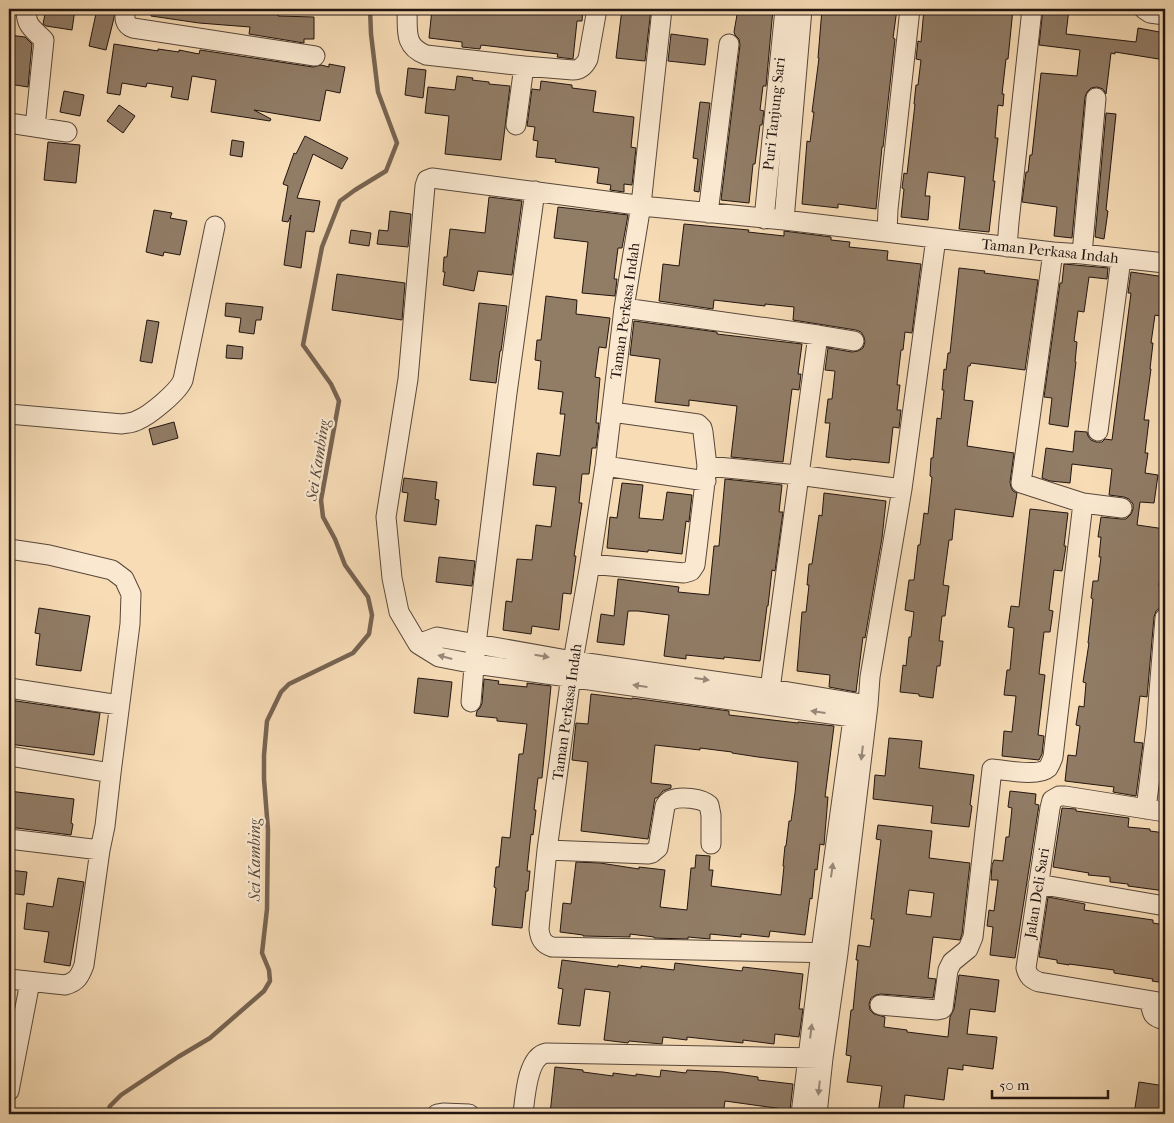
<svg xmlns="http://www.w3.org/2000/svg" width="1174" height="1123" viewBox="0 0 1174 1123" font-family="'IM FELL French Canon',serif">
<rect width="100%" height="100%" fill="#f7dcb6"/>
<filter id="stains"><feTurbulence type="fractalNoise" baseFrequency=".004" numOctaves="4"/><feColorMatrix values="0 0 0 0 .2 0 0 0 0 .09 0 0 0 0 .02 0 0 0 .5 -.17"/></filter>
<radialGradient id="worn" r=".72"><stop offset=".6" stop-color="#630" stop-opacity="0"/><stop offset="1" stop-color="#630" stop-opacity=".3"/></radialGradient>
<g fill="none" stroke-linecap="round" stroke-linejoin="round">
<path stroke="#776452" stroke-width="4.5" d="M 107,1114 L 110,1106 L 121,1095 L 178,1057 L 210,1038 L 264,991 L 270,981 L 269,970 L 262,953 L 267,909 L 268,830 L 264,779 L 264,755 L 267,721 L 281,692 L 289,684 L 353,653 L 369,634 L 372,615 L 368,597 L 345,565 L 335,539 L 323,517 L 321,500 L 339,401 L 331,384 L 303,345 L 322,247 L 340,201 L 355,190 L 386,171 L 397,143 L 378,92 L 371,34 L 370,9"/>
</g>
<path fill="#917c66" stroke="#221510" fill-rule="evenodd" d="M 46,9 L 75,9 L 72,30 L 46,26 L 43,24 Z
M 97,9 L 115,9 L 114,18 L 106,50 L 89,46 Z
M 152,9 L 279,9 L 278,16 L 314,17 L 314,39 L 304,39 L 304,43 L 249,34 L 250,27 L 199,23 L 151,16 Z
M 432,9 L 466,13 L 466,9 L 503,13 L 503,9 L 583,9 L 582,21 L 577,21 L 573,59 L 557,57 L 558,54 L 481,45 L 480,49 L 462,47 L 462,42 L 429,38 Z
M 622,9 L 651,9 L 645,61 L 616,58 Z
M 738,9 L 773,9 L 766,86 L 763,86 L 760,110 L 764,111 L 762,125 L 760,125 L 755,164 L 753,164 L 749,203 L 721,200 L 740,45 L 739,39 L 735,35 L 734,32 Z
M 822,9 L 897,9 L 893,38 L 895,39 L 883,147 L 882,147 L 876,209 L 838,204 L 838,208 L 802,204 L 807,141 L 810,142 L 814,112 L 812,112 L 819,58 L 818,58 Z
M 924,9 L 1013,9 L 1008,59 L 1006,59 L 1002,94 L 1004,94 L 1003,106 L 998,105 L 995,138 L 998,138 L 993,181 L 995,181 L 989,232 L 959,229 L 965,177 L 928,172 L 925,196 L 930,196 L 928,220 L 901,217 L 904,189 L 902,188 L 904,173 L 907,174 L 915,104 L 914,104 L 916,85 L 918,85 L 921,60 L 916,59 L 918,41 L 921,42 Z
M 1043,9 L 1069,9 L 1066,34 L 1136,42 L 1138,28 L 1165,33 L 1165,60 L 1115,52 L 1115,54 L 1111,53 L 1106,94 L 1103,89 L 1097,87 L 1091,88 L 1087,92 L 1085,97 L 1072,238 L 1054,236 L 1057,207 L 1022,202 L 1026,172 L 1028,172 L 1030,155 L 1032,155 L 1041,73 L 1077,76 L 1080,50 L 1039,45 Z
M 671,34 L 708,39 L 705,65 L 668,61 Z
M 9,35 L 25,37 L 32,44 L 28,87 L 9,84 Z
M 114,44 L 158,51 L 158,49 L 179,52 L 179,50 L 199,54 L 200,50 L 313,67 L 321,65 L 329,67 L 329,64 L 345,67 L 340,93 L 326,90 L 320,121 L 254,110 L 271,119 L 270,121 L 211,112 L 216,80 L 192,76 L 188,100 L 171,97 L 173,87 L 147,83 L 146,87 L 122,83 L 120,95 L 107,93 Z
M 408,68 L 426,70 L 423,98 L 405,95 Z
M 457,76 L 473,78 L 472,80 L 489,82 L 489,84 L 510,86 L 501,160 L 445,154 L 449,116 L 425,113 L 428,87 L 455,90 Z
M 541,81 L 572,85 L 572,88 L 596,91 L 593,112 L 634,117 L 631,147 L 636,148 L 632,185 L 624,184 L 624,192 L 610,190 L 611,185 L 597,183 L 599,168 L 555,162 L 556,159 L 536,157 L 538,141 L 533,140 L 535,127 L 527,126 L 532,89 L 540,90 Z
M 64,91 L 84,95 L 80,116 L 60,112 Z
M 700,102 L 710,103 L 699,192 L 694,191 L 698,159 L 693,158 Z
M 119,105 L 135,116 L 123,133 L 107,121 Z
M 1106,113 L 1116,114 L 1106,210 L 1108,211 L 1104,239 L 1095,237 Z
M 305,136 L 348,158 L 342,169 L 313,154 L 297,198 L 320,201 L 314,232 L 306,231 L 301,268 L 284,265 L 291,215 L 288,222 L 282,221 L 288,186 L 283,184 L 294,153 L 296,154 Z
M 232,140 L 244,142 L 242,157 L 230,155 Z
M 48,142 L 80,145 L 76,183 L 44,180 Z
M 489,197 L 522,201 L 512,275 L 478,271 L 474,291 L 443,285 L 445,272 L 443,272 L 444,257 L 447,257 L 450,229 L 485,233 Z
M 558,207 L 628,215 L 622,248 L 618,248 L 614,279 L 617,279 L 615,296 L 582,293 L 588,242 L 554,238 Z
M 154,210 L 172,213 L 170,218 L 187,221 L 180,255 L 164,252 L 163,256 L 146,252 Z
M 390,211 L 411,214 L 408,247 L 377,244 L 379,230 L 388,231 Z
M 684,224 L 749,230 L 748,232 L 784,236 L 784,231 L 831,237 L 831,240 L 850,242 L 849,247 L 888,251 L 887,260 L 921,264 L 912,333 L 905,332 L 903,350 L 901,350 L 897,385 L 900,385 L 897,410 L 901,410 L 899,428 L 893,427 L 889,463 L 851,459 L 851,460 L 826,457 L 830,423 L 825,423 L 828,399 L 832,399 L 835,371 L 825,370 L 828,348 L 852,352 L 858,351 L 863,348 L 865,342 L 864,337 L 861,332 L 856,330 L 793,320 L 794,307 L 765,304 L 765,306 L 714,300 L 713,309 L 659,301 L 663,264 L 679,266 Z
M 351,230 L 371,233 L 369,246 L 349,243 Z
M 1064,264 L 1108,268 L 1107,279 L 1089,277 L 1084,312 L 1078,311 L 1074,341 L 1077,342 L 1075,362 L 1076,362 L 1068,427 L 1049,424 L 1052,398 L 1044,397 L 1060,283 L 1062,283 Z
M 959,268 L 985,271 L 984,273 L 1038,280 L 1025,370 L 971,363 L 970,366 L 968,366 L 964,400 L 973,401 L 967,446 L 1014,453 L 1010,482 L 1011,487 L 1013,491 L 1017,493 L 1013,517 L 955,509 L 952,540 L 949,540 L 943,585 L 949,586 L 945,616 L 942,616 L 939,641 L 943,641 L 940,666 L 937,666 L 933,698 L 919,696 L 919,694 L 900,692 L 903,665 L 906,666 L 909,637 L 911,637 L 914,612 L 905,610 L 909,580 L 914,580 L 918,545 L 920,545 L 924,513 L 928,514 L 932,477 L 930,476 L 931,458 L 933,458 L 937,418 L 941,419 L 944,390 L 942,390 L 944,369 L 946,370 L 948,353 L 950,353 Z
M 1131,272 L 1165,277 L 1165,298 L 1163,297 L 1160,316 L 1155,315 L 1151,343 L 1153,343 L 1150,369 L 1151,369 L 1144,420 L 1149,420 L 1145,453 L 1148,453 L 1145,473 L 1158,475 L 1154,503 L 1140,502 L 1137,525 L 1165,529 L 1159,586 L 1165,587 L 1165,607 L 1160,608 L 1156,611 L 1154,617 L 1147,697 L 1140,696 L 1134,742 L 1143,743 L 1136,796 L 1113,792 L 1114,787 L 1065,781 L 1068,755 L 1076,756 L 1080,726 L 1076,725 L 1079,706 L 1084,707 L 1086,683 L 1083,682 L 1089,643 L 1088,643 L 1093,599 L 1091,598 L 1093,581 L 1098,581 L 1101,557 L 1099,557 L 1101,537 L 1098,537 L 1101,517 L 1121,519 L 1126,519 L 1131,514 L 1133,509 L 1133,504 L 1129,499 L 1124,497 L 1109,495 L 1112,469 L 1072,464 L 1070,483 L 1050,481 L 1042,478 L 1046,448 L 1073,452 L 1075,431 L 1087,432 L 1088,436 L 1091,440 L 1096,442 L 1102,442 L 1105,439 L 1112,440 L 1131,293 L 1128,293 Z
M 337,274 L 405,283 L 402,320 L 332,310 Z
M 546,296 L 577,300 L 576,314 L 610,318 L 606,348 L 599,347 L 595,377 L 600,378 L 596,423 L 599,423 L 596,448 L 592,448 L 589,474 L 582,474 L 579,503 L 582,503 L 574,556 L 576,556 L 571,594 L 563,593 L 559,630 L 532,626 L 531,634 L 503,630 L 506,601 L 512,602 L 517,559 L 532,560 L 536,525 L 551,527 L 556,487 L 533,485 L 537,453 L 560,456 L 565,414 L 560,414 L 563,392 L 538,389 L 541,361 L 535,360 L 537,340 L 541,340 Z
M 226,303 L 263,307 L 261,320 L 256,320 L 254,334 L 239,332 L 241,318 L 225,316 Z
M 479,303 L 507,306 L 501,351 L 500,351 L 496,383 L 470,380 Z
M 147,320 L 159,322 L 152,363 L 140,361 Z
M 634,321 L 717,332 L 717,334 L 802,344 L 798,374 L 801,374 L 799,390 L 792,389 L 783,462 L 731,457 L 737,406 L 689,400 L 689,406 L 655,402 L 660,359 L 630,355 Z
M 227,345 L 243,347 L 242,359 L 226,358 Z
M 174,422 L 178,438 L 153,445 L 149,429 Z
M 404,478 L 437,482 L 435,499 L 439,500 L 436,525 L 404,521 L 408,493 L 402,492 Z
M 725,479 L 782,485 L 779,512 L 783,512 L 775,571 L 772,570 L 768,606 L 767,606 L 760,661 L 724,657 L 724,659 L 686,655 L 686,659 L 664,656 L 669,615 L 638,611 L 628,611 L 624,645 L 597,642 L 601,614 L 614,616 L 618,579 L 679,587 L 678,592 L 709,595 L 714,546 L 719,546 Z
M 622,483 L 643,485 L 639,518 L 663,520 L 667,492 L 692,495 L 689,522 L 686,521 L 682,554 L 648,550 L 648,552 L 607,548 L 610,517 L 617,518 Z
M 824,493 L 886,501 L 882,538 L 865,638 L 863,637 L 856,692 L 829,687 L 830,675 L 797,671 L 802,612 L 806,612 L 809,585 L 807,585 L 809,564 L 812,564 L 819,515 L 822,516 Z
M 1030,509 L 1068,513 L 1064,546 L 1066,546 L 1062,571 L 1054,570 L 1049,610 L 1053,611 L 1050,632 L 1044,632 L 1039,674 L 1045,675 L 1038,735 L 1044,736 L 1042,754 L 1039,760 L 1002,756 L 1004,731 L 1012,732 L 1016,696 L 1004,695 L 1007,670 L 1010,670 L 1014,628 L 1008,627 L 1011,606 L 1019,607 Z
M 439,557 L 475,561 L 472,586 L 436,582 Z
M 39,608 L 90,616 L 81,671 L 36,665 L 40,634 L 35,633 Z
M 418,678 L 452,682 L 448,717 L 414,713 Z
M 484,679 L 499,681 L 498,684 L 527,687 L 527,683 L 551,686 L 542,778 L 538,778 L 534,810 L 536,810 L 533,835 L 531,834 L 527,871 L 530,871 L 528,891 L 526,891 L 522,928 L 492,925 L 496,888 L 494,887 L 496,867 L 499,867 L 502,837 L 510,838 L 519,754 L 523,754 L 527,724 L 497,721 L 497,718 L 476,716 L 477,711 L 480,708 L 482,703 Z
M 591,694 L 632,699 L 632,698 L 729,711 L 729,715 L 798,723 L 798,722 L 834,726 L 825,797 L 828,797 L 824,845 L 820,844 L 817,870 L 815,869 L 812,899 L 810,898 L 805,935 L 770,931 L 769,937 L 741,934 L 741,937 L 710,934 L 710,939 L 688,937 L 688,939 L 654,938 L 654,937 L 630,934 L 630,937 L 583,936 L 583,935 L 560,932 L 563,903 L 571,904 L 576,862 L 600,863 L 639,869 L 639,867 L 665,870 L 660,907 L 687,910 L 691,868 L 695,868 L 696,855 L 710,856 L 709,870 L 713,870 L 711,886 L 781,895 L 784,866 L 783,866 L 785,846 L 786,846 L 789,821 L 791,821 L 795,793 L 798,762 L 758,757 L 732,753 L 732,752 L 700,748 L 700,750 L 655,745 L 651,783 L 671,785 L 671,788 L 663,791 L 657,798 L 655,798 L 648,839 L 581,831 L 588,762 L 572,760 L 576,723 L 588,724 Z
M 9,700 L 100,713 L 94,755 L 9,744 Z
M 889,738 L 922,741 L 919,768 L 974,775 L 970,805 L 972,806 L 969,827 L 931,823 L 933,806 L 873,799 L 875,775 L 885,776 Z
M 1165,746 L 1165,788 L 1160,788 Z
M 9,791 L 74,799 L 71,823 L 73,824 L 71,835 L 9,827 Z
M 1010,791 L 1036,794 L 1035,804 L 1039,805 L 1015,958 L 990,955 L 993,927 L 987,926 L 989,910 L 994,911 L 998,880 L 991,880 L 992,865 L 994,860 L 1003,861 L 1006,837 L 1009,837 L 1012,808 L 1008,807 Z
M 1062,808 L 1076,809 L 1076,811 L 1129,818 L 1128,827 L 1150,829 L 1150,831 L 1165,833 L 1165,891 L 1128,886 L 1128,884 L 1110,882 L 1110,877 L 1088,875 L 1089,873 L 1053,867 Z
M 878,825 L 932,831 L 929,858 L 970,863 L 962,934 L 960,940 L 933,937 L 928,978 L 936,979 L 933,998 L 881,994 L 876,995 L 871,998 L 869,1004 L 870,1010 L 874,1014 L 885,1017 L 884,1027 L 907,1030 L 907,1032 L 948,1037 L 950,1017 L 954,1009 L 959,975 L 999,980 L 995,1012 L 970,1009 L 967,1034 L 997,1037 L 993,1069 L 963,1065 L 963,1070 L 948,1068 L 944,1100 L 905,1095 L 903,1114 L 878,1114 L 882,1086 L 847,1082 L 851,1056 L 846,1055 L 851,1010 L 853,1010 L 858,960 L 856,960 L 858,945 L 870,947 L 874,919 L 871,919 L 881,840 L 876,839 ZM 909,890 L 934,893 L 931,917 L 906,914 Z
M 9,870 L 27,872 L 24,895 L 9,893 Z
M 58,878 L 84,882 L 70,966 L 44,962 L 49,932 L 24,929 L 27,903 L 53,907 Z
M 1048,897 L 1085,904 L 1084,910 L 1153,920 L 1153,923 L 1165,925 L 1165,983 L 1152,981 L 1153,979 L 1114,973 L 1114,970 L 1069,964 L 1069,965 L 1057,963 L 1057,960 L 1039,957 Z
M 562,960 L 618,967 L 618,965 L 641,968 L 641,966 L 674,970 L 675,963 L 742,971 L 743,967 L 803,974 L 799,1009 L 803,1009 L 799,1037 L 775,1034 L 774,1044 L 743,1040 L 743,1043 L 687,1037 L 687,1040 L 663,1037 L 662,1044 L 629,1041 L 628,1043 L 604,1040 L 610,992 L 585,989 L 580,1026 L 558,1024 L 563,989 L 558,988 Z
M 555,1067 L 583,1070 L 583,1072 L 613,1076 L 613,1073 L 636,1076 L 636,1074 L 660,1077 L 661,1070 L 686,1073 L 687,1070 L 723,1072 L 758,1077 L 758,1080 L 793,1084 L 790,1110 L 725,1101 L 723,1114 L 550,1114 Z
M 1139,1082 L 1165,1086 L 1165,1096 L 1163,1114 L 1134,1114 Z"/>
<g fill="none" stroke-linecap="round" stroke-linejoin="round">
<defs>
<path id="street" d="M 26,9 C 26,26 32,28 44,40 L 35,127
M 126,9 C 124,17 124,25 133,28 L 315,56
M 407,9 C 408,30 403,46 426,55 L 524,66 L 573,70 C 580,70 585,65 588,59 L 597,9
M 662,9 L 641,205 L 624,308 L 605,466 L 590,564 L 573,661 L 547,850 L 539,929 C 540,939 543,944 552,947 L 838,953
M 1144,9 L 1150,13 L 1165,15
M 9,123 L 67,132
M 516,125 L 524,66
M 708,213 L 729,44
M 764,219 L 785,9
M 784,220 L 802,9
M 887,232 L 888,209 L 910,9
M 1007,247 L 1009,222 L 1032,9
M 1082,254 L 1096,98
M 624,308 L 818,335 L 768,704
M 818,335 L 854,341
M 612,412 L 698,424 L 702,428 L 703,432 L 707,466
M 9,414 L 122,424 C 128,423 133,423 138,420 C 150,415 178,392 183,380 L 215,226
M 1098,431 L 1121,259
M 605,466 L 706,481
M 1083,503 L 1122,508
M 9,549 L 49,555 L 112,570 L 124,579 L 131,594 L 130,624 L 111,773 L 9,756
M 590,564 L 684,573 L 691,571 L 695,565 L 707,466 L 798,475 L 902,489
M 418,644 L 437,637 L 573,661 L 771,689 L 868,705
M 9,688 L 119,705
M 471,702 L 476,644 L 507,393 L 535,191
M 866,719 L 475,664 L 439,657 L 418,644 L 399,612 L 392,578 L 386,517 L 408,379 L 425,186 L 427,180 L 432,178 L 652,207 L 784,220 L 1053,252 L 1082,254 L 1165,263
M 1146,809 L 1156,729 L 1165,618
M 1165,812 L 1065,796 L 1059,796 L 1052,800 L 1050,808 L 1026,968 C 1028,976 1031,979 1039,982 L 1165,1003
M 9,839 L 100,850 L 105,826 L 111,773
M 547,850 L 648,854 L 652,853 L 658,848 L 665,806 C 667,803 668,801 671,800 C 680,796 702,798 709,805 L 711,815 L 711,844
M 1038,884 L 1165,906
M 9,979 L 65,985 C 77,982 80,976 84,965 L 100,850
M 1150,1001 C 1152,1014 1152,1017 1165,1020
M 880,1005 L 937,1010 L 942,1009 L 943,1008 L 948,970 L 952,962 L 968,949 L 973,937 L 992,769 C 1005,770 1038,777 1048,768 C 1050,765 1052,760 1053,757 L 1083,503 L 1021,483 L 1053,252
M 9,1091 L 30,982
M 437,1114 L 443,1113 L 469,1114
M 523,1114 C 525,1098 527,1057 546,1053 L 819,1058
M 801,1114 L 821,952 L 855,704
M 817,1114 L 823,1058 L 838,953 L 868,705 L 870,677 L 902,489 L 936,238"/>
</defs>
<use href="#street" stroke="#57473a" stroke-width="21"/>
<use href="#street" stroke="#fae8d0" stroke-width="19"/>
</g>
<defs><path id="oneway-solid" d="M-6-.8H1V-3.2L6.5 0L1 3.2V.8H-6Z" transform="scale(1.25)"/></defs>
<g fill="#99897a">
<use href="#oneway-solid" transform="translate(542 656) rotate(10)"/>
<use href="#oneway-solid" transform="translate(445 657) rotate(-165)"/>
<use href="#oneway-solid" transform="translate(702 679) rotate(8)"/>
<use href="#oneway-solid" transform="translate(640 686) rotate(-172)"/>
<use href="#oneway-solid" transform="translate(818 712) rotate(-172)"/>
<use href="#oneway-solid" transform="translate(862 753) rotate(97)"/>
<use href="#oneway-solid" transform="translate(832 870) rotate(-82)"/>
<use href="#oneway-solid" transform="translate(811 1031) rotate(-83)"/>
<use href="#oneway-solid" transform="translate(819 1088) rotate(96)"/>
</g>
<g text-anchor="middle" stroke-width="4.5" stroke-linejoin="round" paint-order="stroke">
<g font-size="15" fill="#221510" stroke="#fae8d0">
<text transform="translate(774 114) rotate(-84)" y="5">Puri Tanjung Sari</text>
<text transform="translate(1050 251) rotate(6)" y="5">Taman Perkasa Indah</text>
<text transform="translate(625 311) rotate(-82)" y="5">Taman Perkasa Indah</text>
<text transform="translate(567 712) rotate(-82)" y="5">Taman Perkasa Indah</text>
<text transform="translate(1037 893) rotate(-81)" y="5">Jalan Deli Sari</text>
</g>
<g font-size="16" font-style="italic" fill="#5a493c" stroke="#fae8d0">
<text transform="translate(317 460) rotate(-81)" y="6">Sei Kambing</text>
<text transform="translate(254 860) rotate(-90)" y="6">Sei Kambing</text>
</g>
</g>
<rect width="1174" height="1123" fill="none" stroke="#f7dcb6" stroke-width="30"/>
<rect x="10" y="10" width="1154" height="1103" fill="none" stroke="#221510" stroke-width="2.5"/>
<rect x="15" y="15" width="1144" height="1093" fill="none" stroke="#221510"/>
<path d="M992 1090v8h116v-8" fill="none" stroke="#221510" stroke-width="2.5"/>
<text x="999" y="1090" font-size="15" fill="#221510" stroke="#fae8d0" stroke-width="4" paint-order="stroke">50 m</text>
<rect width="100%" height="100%" filter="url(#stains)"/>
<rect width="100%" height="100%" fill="url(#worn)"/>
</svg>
